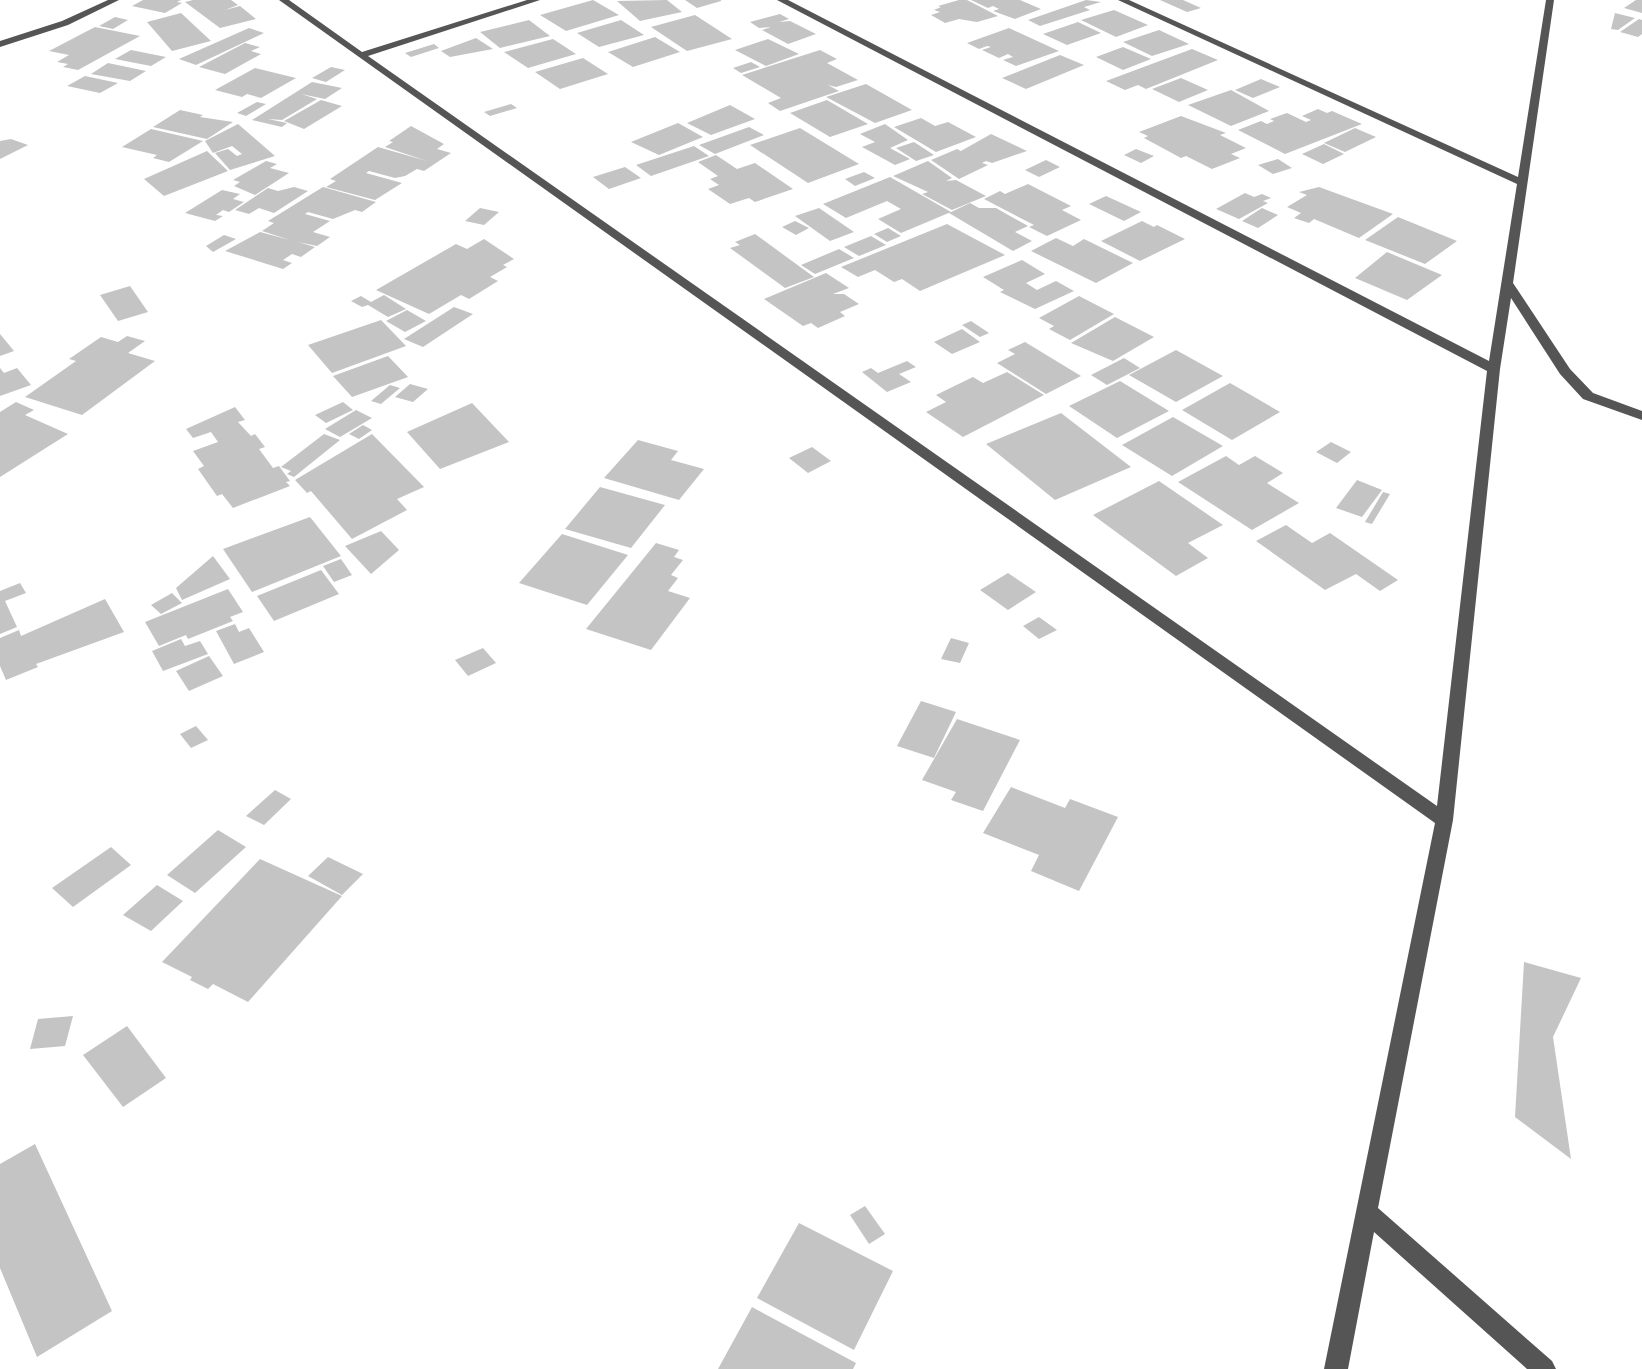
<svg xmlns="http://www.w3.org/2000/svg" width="1642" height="1369" viewBox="0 0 1642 1369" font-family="'Archivo Narrow',sans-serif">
<rect width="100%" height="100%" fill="#fff"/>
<path fill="#c4c4c4" d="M 143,0 L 181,0 L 177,2 L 182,3 L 165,13 L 132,6 Z
M 193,0 L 231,0 L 238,5 L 225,10 L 240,6 L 256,19 L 220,28 L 185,2 Z
M 593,0 L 619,15 L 566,31 L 540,15 Z
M 667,0 L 682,12 L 640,21 L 617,1 Z
M 685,0 L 721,0 L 721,1 L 697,8 Z
M 959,0 L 967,0 L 998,16 L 977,22 L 959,19 L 945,23 L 931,15 L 940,12 L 934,10 L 941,7 L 938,6 Z
M 971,0 L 1020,0 L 1041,9 L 1015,19 L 993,11 L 999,9 L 993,6 L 988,8 Z
M 1086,0 L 1101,2 L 1084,7 L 1090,10 L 1040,26 L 1028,20 Z
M 1160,0 L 1183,0 L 1201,8 L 1187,12 Z
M 1636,0 L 1642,0 L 1642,13 L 1624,8 Z
M 1114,10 L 1148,25 L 1116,37 L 1081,20 Z
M 181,13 L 211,41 L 172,51 L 147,22 Z
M 1615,13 L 1635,18 L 1618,30 L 1611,29 Z
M 780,14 L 789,19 L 779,22 L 790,21 L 816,34 L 788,44 L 762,30 L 771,27 L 759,28 L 750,22 Z
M 695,15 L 732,39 L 687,51 L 651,27 Z
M 115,17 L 128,20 L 113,29 L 99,26 Z
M 1639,19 L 1642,20 L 1642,34 L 1638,37 L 1620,32 Z
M 529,20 L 550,36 L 500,48 L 480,32 Z
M 621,20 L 644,35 L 599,47 L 577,33 Z
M 1078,22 L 1101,33 L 1067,45 L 1043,34 Z
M 95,27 L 140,36 L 78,70 L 63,67 L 68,64 L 57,62 L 69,55 L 49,51 Z
M 249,28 L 264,33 L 196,65 L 179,59 Z
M 1009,28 L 1059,51 L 1016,66 L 1003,60 L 1013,57 L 1008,54 L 999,58 L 982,50 L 991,47 L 987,46 L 979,49 L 967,43 Z
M 1159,30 L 1189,44 L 1152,56 L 1123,42 Z
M 655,37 L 680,52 L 633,67 L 608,52 Z
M 476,38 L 493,49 L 450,57 L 441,51 Z
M 553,39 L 576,54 L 528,68 L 504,52 Z
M 768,39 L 799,54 L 766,66 L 735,50 Z
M 245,43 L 260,47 L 251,51 L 261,54 L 225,74 L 199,67 Z
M 434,44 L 439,48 L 411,57 L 405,53 Z
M 1123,47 L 1151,59 L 1123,70 L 1096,57 Z
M 1192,49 L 1218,60 L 1146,89 L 1138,85 L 1125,90 L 1106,81 Z
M 131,50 L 166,57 L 151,66 L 115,59 Z
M 820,50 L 837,59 L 827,63 L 858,80 L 836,87 L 828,85 L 839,91 L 780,111 L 768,103 L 781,98 L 742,75 Z
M 1060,55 L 1084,65 L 1026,89 L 1002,78 Z
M 583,58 L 608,74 L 560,89 L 535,72 Z
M 751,62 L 760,67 L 741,73 L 733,68 Z
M 108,63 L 146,71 L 130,81 L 91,74 Z
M 331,67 L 345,70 L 326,82 L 312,78 Z
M 255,68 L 296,78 L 261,98 L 247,94 L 242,97 L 215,90 Z
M 85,76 L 118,83 L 100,93 L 67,86 Z
M 1181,78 L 1208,90 L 1179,102 L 1152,89 Z
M 1261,79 L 1280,87 L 1253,98 L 1235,90 Z
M 312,82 L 342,88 L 325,99 L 301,94 L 317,99 L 282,120 L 268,119 L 287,123 L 282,127 L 252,120 Z
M 866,84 L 912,110 L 875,123 L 826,97 Z
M 1231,90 L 1269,111 L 1231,126 L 1188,105 Z
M 321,100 L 342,106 L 304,129 L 284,121 Z
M 827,100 L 868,124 L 830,137 L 790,113 Z
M 257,102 L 266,104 L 246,116 L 237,113 Z
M 511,104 L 517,108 L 490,116 L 484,112 Z
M 730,105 L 755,119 L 711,135 L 687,123 Z
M 1318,109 L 1327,113 L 1332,111 L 1362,124 L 1285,154 L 1238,130 L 1261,121 L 1267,124 L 1274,121 L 1270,119 L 1287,113 L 1306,122 L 1311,120 L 1302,116 Z
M 180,110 L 203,115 L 200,117 L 233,122 L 207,139 L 153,127 Z
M 1181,116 L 1226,133 L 1220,135 L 1246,148 L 1231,154 L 1240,158 L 1212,169 L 1186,156 L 1181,158 L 1144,138 L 1148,136 L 1139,132 Z
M 921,118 L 935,126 L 948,122 L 976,137 L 936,152 L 894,127 Z
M 678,123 L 703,137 L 659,155 L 631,142 Z
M 238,124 L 275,156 L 230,170 L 215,153 L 228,149 L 237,156 L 242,154 L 232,146 L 213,153 L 205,141 Z
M 885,124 L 908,140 L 890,148 L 910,159 L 895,165 L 862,147 L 875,142 L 860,134 Z
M 411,126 L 444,144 L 437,149 L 451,153 L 424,171 L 417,169 L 405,176 L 395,178 L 369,171 L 366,173 L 402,183 L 375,200 L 326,187 L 336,181 L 330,179 L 378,147 L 427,161 L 385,147 L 393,142 L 389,141 Z
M 749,127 L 764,135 L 715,154 L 699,145 Z
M 800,128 L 859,164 L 808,183 L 750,145 Z
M 1355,128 L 1376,137 L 1345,152 L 1324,143 Z
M 151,129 L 203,141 L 169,162 L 153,158 L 157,155 L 122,147 Z
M 991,134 L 1027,151 L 992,163 L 986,161 L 982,163 L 988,165 L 959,179 L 931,160 L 957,149 L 961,151 Z
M 11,139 L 28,145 L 0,159 L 0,141 Z
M 914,142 L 934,155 L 916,161 L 896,148 Z
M 1324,144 L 1344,154 L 1323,164 L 1302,154 Z
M 694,146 L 709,156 L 651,176 L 636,165 Z
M 1136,149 L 1154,156 L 1141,163 L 1124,155 Z
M 207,151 L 228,171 L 164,196 L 144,179 Z
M 716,155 L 737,169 L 755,163 L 793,189 L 755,202 L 749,198 L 730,204 L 708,189 L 719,185 L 710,179 L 718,176 L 698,162 Z
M 1278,159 L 1292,168 L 1273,174 L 1258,165 Z
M 1046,160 L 1060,167 L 1039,177 L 1025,170 Z
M 266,161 L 277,164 L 270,168 L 289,173 L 255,195 L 234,186 L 240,182 L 233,180 Z
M 928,161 L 952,178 L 946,181 L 956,180 L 986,196 L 952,210 L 922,194 L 928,192 L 893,176 Z
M 625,167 L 641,178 L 609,189 L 593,177 Z
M 864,172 L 875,178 L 855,186 L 845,179 Z
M 890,177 L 951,212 L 901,233 L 878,219 L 901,209 L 887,201 L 846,218 L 823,204 Z
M 1028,184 L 1071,206 L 1062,210 L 1081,220 L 1047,236 L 1029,227 L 1034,225 L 984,199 L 1000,191 L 1005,194 Z
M 294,187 L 308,191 L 274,213 L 259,208 L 249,214 L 235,210 L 268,188 L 278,191 Z
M 323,187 L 376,202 L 362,212 L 355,210 L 333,219 L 308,212 L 305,214 L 330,221 L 313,232 L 330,237 L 317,246 L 298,242 L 315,247 L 301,257 L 292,254 L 283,260 L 292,263 L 283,269 L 225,251 L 260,232 L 290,240 L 262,231 L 274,223 L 268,221 Z
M 1319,187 L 1393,214 L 1359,238 L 1314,219 L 1309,223 L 1294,218 L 1301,213 L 1287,207 L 1307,195 L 1299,192 Z
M 222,190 L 240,194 L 233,199 L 244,202 L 229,212 L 223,210 L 216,215 L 223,216 L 215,221 L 185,213 Z
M 1245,193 L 1254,197 L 1262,194 L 1271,198 L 1263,201 L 1268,203 L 1239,219 L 1216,209 Z
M 1106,196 L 1141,212 L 1124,221 L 1089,204 Z
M 970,203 L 979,208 L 996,208 L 1028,226 L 1015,232 L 1032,241 L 1013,251 L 949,213 Z
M 480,208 L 499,212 L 484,225 L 465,221 Z
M 819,208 L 854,232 L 830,241 L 795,216 Z
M 1262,208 L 1278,215 L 1258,228 L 1242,221 Z
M 1398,217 L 1457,241 L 1425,264 L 1365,240 Z
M 795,221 L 809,228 L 796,235 L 782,227 Z
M 1142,221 L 1154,227 L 1157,225 L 1185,239 L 1140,261 L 1101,241 Z
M 947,224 L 1005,255 L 920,291 L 902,279 L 894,282 L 875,270 L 858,277 L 841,267 Z
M 888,228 L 901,236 L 887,242 L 874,234 Z
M 755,234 L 814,277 L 785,288 L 730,248 L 740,245 L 735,242 Z
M 224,235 L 236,239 L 213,252 L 206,246 Z
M 871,236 L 886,245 L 859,256 L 844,247 Z
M 1056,238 L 1073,246 L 1084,239 L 1133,263 L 1096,283 L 1031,251 Z
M 484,239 L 514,259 L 503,265 L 507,267 L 490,277 L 498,281 L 469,299 L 461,295 L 429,314 L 376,290 L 456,244 L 467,249 Z
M 839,249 L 854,258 L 815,274 L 801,265 Z
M 1387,252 L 1442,275 L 1407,300 L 1355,278 Z
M 1022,260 L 1045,274 L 1026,283 L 1037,290 L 1056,281 L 1074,291 L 1035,309 L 1000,292 L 1004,290 L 983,277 Z
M 826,273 L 849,288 L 833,294 L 844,294 L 859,304 L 840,312 L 845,316 L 818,328 L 811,323 L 803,326 L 764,299 Z
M 130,286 L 148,312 L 118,321 L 100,295 Z
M 384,295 L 406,309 L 388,317 L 368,305 L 362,307 L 351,301 L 361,296 L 371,302 Z
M 1079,296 L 1114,314 L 1070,340 L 1049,329 L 1054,326 L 1039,318 Z
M 454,307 L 473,314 L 423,347 L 404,339 Z
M 407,310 L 426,321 L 405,332 L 386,321 Z
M 1115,317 L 1154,337 L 1113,361 L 1071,343 Z
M 381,320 L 406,346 L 332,373 L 308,345 Z
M 971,321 L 989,333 L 980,337 L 962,325 Z
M 962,329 L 980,342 L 952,354 L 934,342 Z
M 0,334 L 14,351 L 0,356 Z
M 127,336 L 145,341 L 128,353 L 155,361 L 82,415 L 25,397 L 76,361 L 69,359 L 101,337 L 118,342 Z
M 1025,342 L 1081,376 L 1046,394 L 997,363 L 1015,354 L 1008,350 Z
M 1176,350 L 1223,376 L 1176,402 L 1129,375 Z
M 388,356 L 408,377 L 352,397 L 333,376 Z
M 1124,358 L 1140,368 L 1107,385 L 1091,375 Z
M 907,361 L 916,367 L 899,374 L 911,382 L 887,392 L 862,372 L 871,368 L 878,373 Z
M 0,368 L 4,373 L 17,368 L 31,385 L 0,396 Z
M 1007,372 L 1044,395 L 963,437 L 926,412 L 946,402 L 936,395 L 973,377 L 983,383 Z
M 1120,381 L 1169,411 L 1117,438 L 1069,406 Z
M 1230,383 L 1280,412 L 1232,440 L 1182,410 Z
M 410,384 L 428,389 L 413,402 L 395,397 Z
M 390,385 L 400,388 L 381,404 L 371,401 Z
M 16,402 L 34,410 L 25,415 L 68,434 L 0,477 L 0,412 Z
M 343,402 L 353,410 L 326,423 L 315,415 Z
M 472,403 L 509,442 L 440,469 L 407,432 Z
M 235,407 L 245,420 L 238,422 L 251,436 L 255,434 L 265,447 L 259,449 L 273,468 L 279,466 L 290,481 L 286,482 L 290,486 L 233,508 L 222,494 L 217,496 L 198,469 L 204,466 L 193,451 L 218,442 L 211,432 L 193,438 L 186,429 Z
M 356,410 L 372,418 L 340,437 L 325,429 Z
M 1061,413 L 1131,467 L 1055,500 L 986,444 Z
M 1173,417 L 1223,446 L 1172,476 L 1122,445 Z
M 363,425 L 372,430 L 359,439 L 349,434 Z
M 324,434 L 340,440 L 294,477 L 287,474 L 291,471 L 281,467 Z
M 372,434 L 424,487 L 397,499 L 407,510 L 352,539 L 311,491 L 307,493 L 295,480 Z
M 638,440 L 678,451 L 671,460 L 704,469 L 679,500 L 604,478 Z
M 1331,442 L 1351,452 L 1337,463 L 1316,452 Z
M 812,447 L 831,461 L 808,473 L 789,458 Z
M 1226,456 L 1239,465 L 1255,456 L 1283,473 L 1267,483 L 1299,503 L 1252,530 L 1178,482 Z
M 1357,480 L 1382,490 L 1362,517 L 1336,508 Z
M 1159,481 L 1223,525 L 1188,543 L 1208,558 L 1176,576 L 1093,515 Z
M 600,487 L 665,505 L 631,548 L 565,529 Z
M 1383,492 L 1390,494 L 1372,524 L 1365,522 Z
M 310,517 L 341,556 L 252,592 L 223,549 Z
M 1286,525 L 1312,543 L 1330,533 L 1398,580 L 1380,591 L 1356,574 L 1325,590 L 1256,541 Z
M 381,531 L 399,550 L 371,574 L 345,546 Z
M 562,534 L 628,555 L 587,605 L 519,583 Z
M 656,543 L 679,550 L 674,557 L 683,560 L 671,575 L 678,578 L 668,591 L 690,598 L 651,650 L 586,629 Z
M 213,556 L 230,579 L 182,600 L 176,588 Z
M 341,559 L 352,575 L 334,582 L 323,566 Z
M 321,570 L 339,594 L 274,621 L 257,596 Z
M 1008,573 L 1036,592 L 1008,610 L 980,590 Z
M 20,583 L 26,593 L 5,601 L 17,627 L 0,634 L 0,591 Z
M 228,589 L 243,612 L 230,617 L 233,621 L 188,639 L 186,635 L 159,646 L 145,622 Z
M 172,593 L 182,603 L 161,614 L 151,605 Z
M 105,599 L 124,632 L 36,664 L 38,667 L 6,680 L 0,666 L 0,638 L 19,630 L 21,636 Z
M 1039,617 L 1057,630 L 1039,639 L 1023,626 Z
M 235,624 L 239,632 L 249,628 L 264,652 L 234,664 L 216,631 Z
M 951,638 L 969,643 L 960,663 L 941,659 Z
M 181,639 L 185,646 L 200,641 L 208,654 L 163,671 L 152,651 Z
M 483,648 L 496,663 L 468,676 L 455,660 Z
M 209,656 L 223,676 L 189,691 L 176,671 Z
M 921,701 L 956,712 L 934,758 L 897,746 Z
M 957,719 L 1020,740 L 983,811 L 951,800 L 956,792 L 922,780 Z
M 196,726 L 208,740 L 191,748 L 180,734 Z
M 1011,787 L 1065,808 L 1070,799 L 1118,817 L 1079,891 L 1031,871 L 1039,855 L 983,833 Z
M 275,790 L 291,799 L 264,825 L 246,816 Z
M 218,830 L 246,847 L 195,893 L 167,875 Z
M 111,847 L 131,865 L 73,907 L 52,888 Z
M 328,857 L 363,874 L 342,895 L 308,876 Z
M 260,859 L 342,896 L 248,1002 L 213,984 L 208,989 L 190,980 L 192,977 L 162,962 Z
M 157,885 L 183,901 L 151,931 L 123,915 Z
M 1524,962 L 1581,978 L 1553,1037 L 1571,1159 L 1515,1117 Z
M 73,1016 L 65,1046 L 30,1049 L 38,1019 Z
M 127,1026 L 166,1078 L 123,1107 L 83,1055 Z
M 35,1144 L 112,1311 L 37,1357 L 0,1268 L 0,1164 Z
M 865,1206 L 885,1234 L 869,1244 L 850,1215 Z
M 799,1223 L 893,1271 L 854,1350 L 757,1298 Z
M 752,1307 L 856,1363 L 853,1369 L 718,1369 Z"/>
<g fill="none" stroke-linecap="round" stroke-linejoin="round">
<path fill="#555" fill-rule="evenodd" d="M 108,0 L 119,0 L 68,25 L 0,47 L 0,41 L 62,21 Z
M 279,0 L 289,0 L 362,52 L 527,0 L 540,0 L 368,56 L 1437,806 L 1487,371 L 777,0 L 788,0 L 1489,361 L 1517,184 L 1118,0 L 1129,0 L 1518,177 L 1546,0 L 1554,0 L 1513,283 L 1570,369 L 1593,393 L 1642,411 L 1642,420 L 1583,399 L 1560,374 L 1511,298 L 1500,369 L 1453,820 L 1378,1208 L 1552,1361 L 1556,1369 L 1527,1369 L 1374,1232 L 1348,1369 L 1324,1369 L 1435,823 Z"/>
</g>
</svg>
